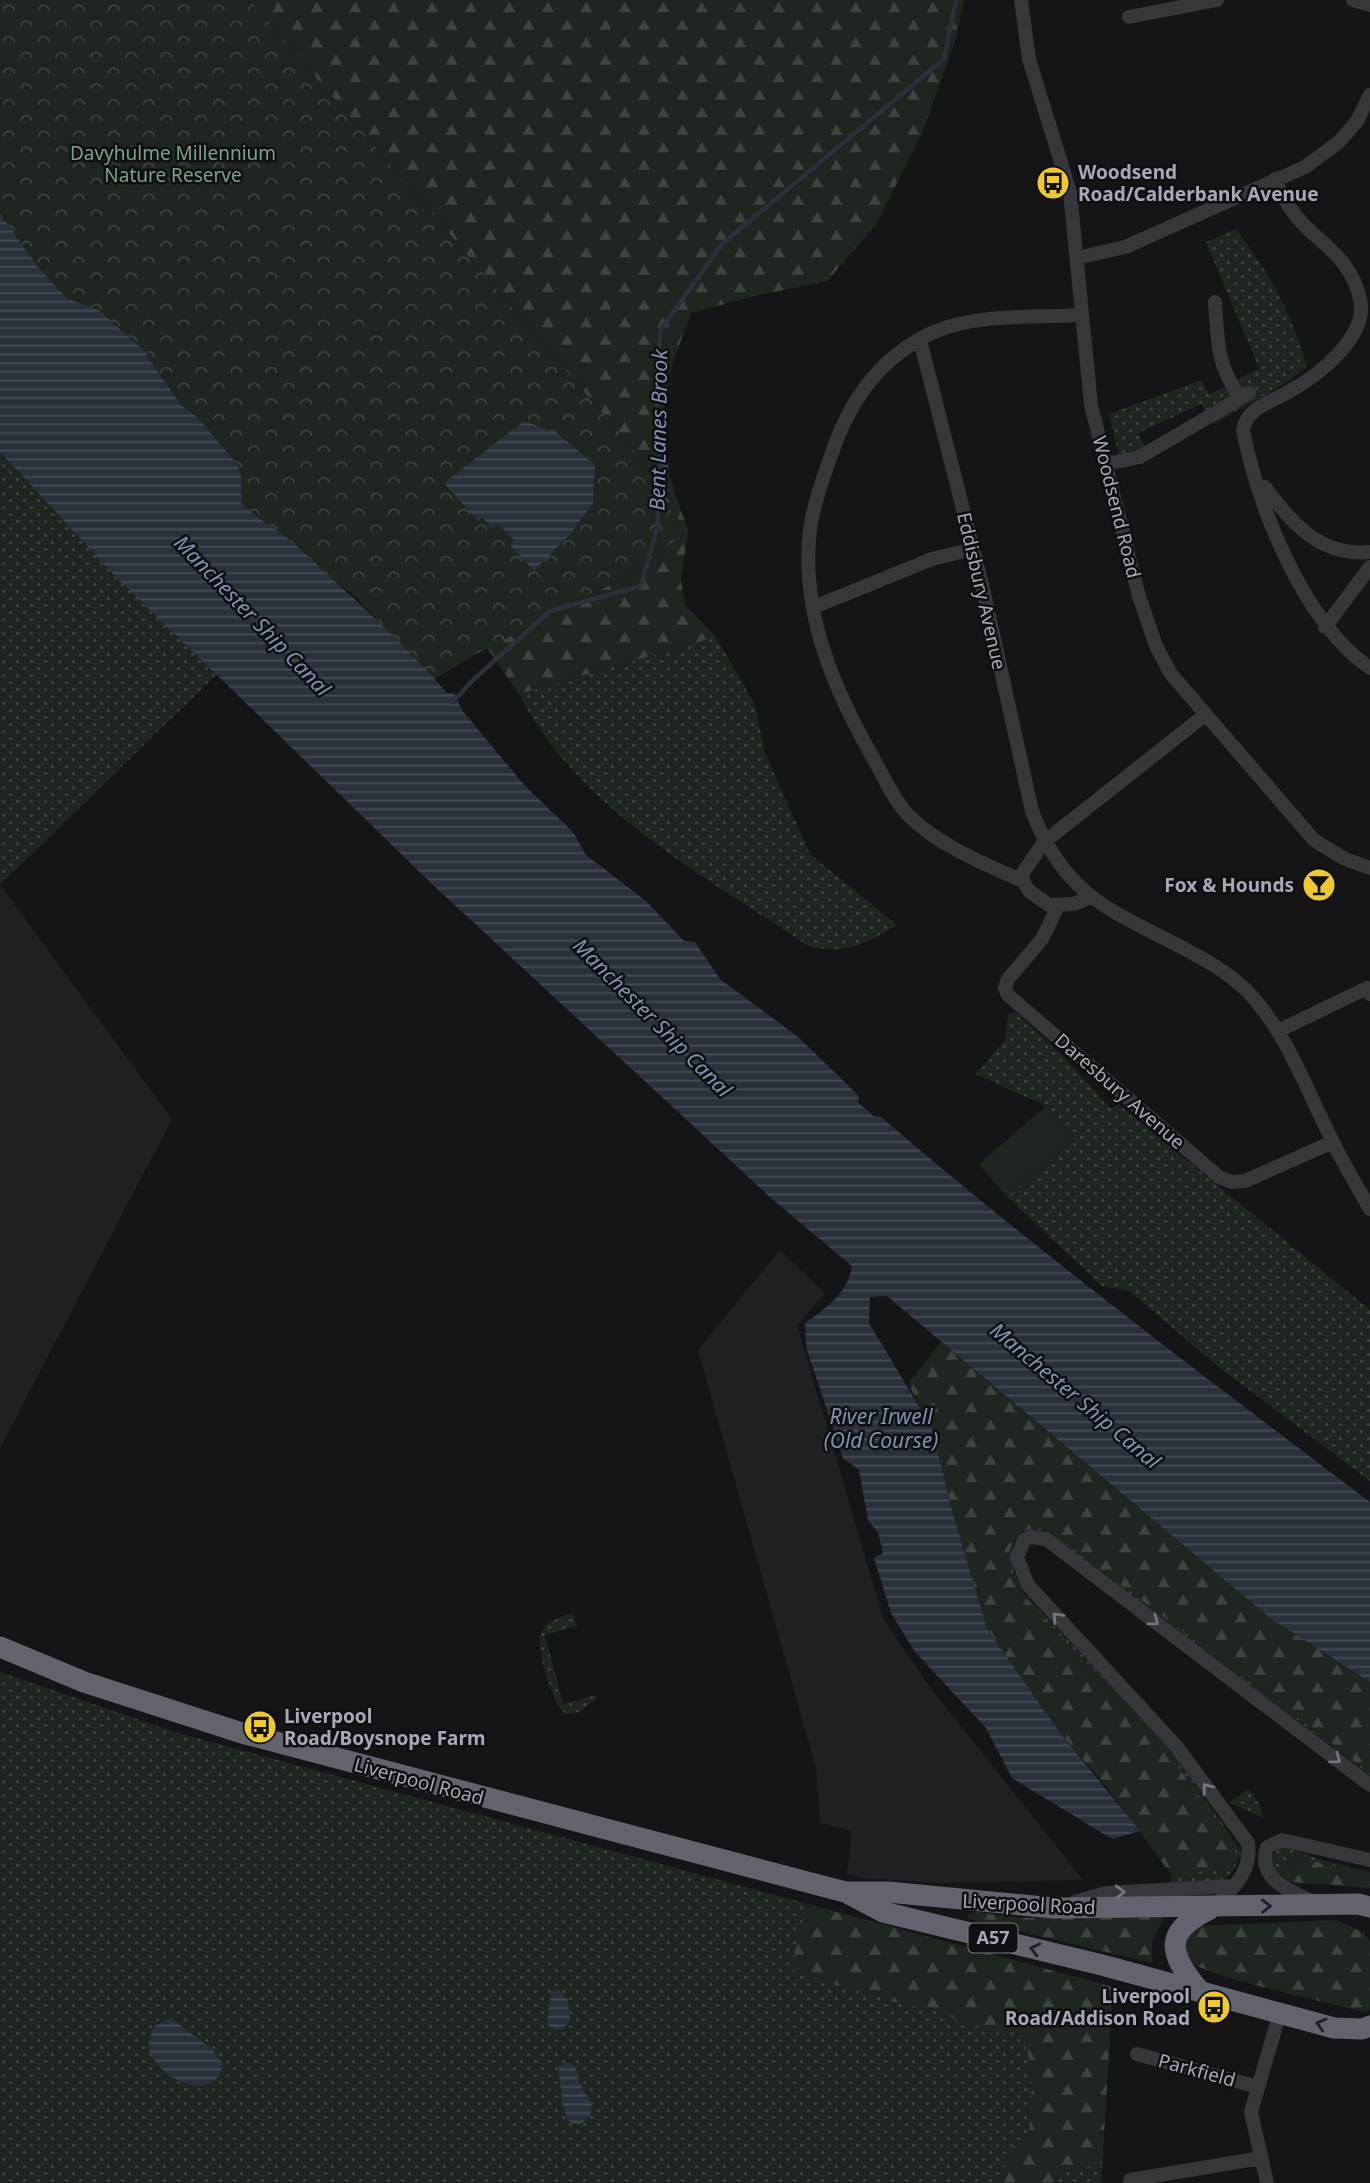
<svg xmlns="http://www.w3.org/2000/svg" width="1370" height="2183" viewBox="0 0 1370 2183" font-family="'Noto Sans',sans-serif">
<defs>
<pattern id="grass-dots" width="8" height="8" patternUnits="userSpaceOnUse" patternTransform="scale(1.75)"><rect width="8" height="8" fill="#1f2620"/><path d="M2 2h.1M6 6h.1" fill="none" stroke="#3d433e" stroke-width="1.8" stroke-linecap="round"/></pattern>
<pattern id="forest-firs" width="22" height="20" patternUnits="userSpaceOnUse" patternTransform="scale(1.75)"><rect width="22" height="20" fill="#1f2620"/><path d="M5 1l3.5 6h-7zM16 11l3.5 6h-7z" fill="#3d433e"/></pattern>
<pattern id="park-crowns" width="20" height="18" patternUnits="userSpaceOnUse" patternTransform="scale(1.75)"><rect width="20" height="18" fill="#1f2620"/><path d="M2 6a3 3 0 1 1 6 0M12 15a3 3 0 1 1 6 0" fill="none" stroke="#3d433e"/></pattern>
<pattern id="water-rules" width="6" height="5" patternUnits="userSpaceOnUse" patternTransform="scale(1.75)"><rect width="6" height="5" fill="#2b313a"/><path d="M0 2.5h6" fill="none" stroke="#474c54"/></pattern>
</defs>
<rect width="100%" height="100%" fill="#151416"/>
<path fill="#212023" d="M 0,885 L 172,1119 L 0,1448 Z
M 780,1250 L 825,1294 L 797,1325 L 883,1618 L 926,1682 L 1083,1880 L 943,1883 L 861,1878 L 847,1873 L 852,1831 L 820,1823 L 816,1768 L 698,1350 Z"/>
<path fill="url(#grass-dots)" d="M 1236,229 C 1273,279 1288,306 1307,365 C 1285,389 1241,406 1213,425 L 1201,404 L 1139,433 L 1147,454 L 1121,464 L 1109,414 L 1202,380 L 1209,395 L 1259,368 L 1206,242 Z
M 0,452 L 114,575 L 217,674 L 0,885 Z
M 716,637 L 755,705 L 765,753 L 810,854 L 897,925 C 866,944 847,954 810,947 C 707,877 578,810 519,694 Z
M 1015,1012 L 1061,1054 L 1111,1109 L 1118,1104 L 1370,1310 L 1370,1481 L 1220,1368 L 1129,1291 L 1102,1286 L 1007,1197 L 1074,1139 L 1046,1106 L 976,1074 L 1005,1040 L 1008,1014 Z
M 1036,1526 L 1046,1527 L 1370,1772 L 1370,1775 L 1045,1531 C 1000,1523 1009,1569 1024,1593 L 1173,1752 L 1239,1848 L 1242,1856 L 1238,1858 C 1231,1891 1199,1882 1171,1883 L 1171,1874 L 1228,1869 L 1231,1841 L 1170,1756 L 1016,1587 C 1003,1560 1004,1535 1036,1526 Z
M 573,1613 L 577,1626 L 545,1635 L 563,1704 L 596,1695 L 597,1699 L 579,1712 L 566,1714 C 554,1708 537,1652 540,1638 C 543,1621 559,1617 573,1613 Z
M 0,1672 L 175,1732 L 1113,1987 L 1101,2183 L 0,2183 Z
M 1248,1789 L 1261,1806 L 1263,1818 L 1229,1803 Z
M 1278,1848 L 1292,1849 L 1324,1861 L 1370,1872 L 1323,1864 L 1296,1855 L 1280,1877 L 1274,1870 L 1271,1858 Z"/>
<path fill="url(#forest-firs)" d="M 250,0 L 964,0 L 956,38 L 923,131 L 876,225 L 827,281 L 759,295 L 691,313 L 672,365 L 663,413 L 669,475 L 688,531 L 681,580 L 685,605 L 716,637 L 519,694 L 487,648 L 631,574 L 688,531 L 655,492 L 649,468 Z
M 941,1342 L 1270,1618 L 1370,1682 L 1370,1772 L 1046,1528 C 1008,1524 1002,1558 1016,1587 L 1170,1756 L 1231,1841 L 1236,1853 L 1228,1869 L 1171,1874 L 1105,1785 L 1061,1734 L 987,1629 L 953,1514 L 932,1428 L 908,1384 Z
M 1296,1855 L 1323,1864 L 1370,1872 L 1370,1888 L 1289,1882 L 1281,1877 Z
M 807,1904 L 1113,1987 L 1102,2164 L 1070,2170 L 1052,2183 L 997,2183 L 1013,2148 L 1029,2133 C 1031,2099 1038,2064 1019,2034 L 960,2022 L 937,2009 L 906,2005 L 796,1973 L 791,1966 Z
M 976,1912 L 1021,1918 L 1165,1915 L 1152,1943 L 1152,1963 L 969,1919 L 968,1914 Z
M 1337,1920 L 1364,1933 L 1370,1942 L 1370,2010 L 1364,2012 C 1334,2004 1211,1978 1193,1963 C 1180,1952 1186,1936 1195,1926 Z"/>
<path fill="url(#park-crowns)" d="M 0,0 L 250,0 L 649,468 L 655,492 L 688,531 L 631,574 L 469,658 L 432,681 L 358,599 L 240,503 L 241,474 L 196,416 L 181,405 L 142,349 L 100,311 L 67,298 L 38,267 L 0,214 Z"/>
<path fill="#1f2620" d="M 1046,1106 L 1074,1139 L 1007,1197 L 979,1164 Z"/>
<path fill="url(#water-rules)" d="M 0,214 L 38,267 L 67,298 L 100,311 L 142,349 L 181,405 L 196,416 L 237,464 L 241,474 L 241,503 C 259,521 282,532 300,549 C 351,596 402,641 447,693 L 454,693 L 462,710 L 525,786 L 574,833 L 585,854 L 647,902 L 684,941 L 695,942 L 720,979 L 798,1037 L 859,1096 L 858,1102 L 873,1116 L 881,1117 C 1038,1252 1205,1377 1370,1502 L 1370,1682 L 1270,1618 L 887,1296 L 870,1297 L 869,1323 L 932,1428 L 953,1514 L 987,1629 L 1061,1734 L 1140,1831 L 1112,1839 L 1012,1778 L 986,1728 L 915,1652 L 891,1613 L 874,1558 L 883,1553 L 878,1533 L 868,1520 L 859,1470 L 843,1458 L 806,1347 L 805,1323 C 825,1309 849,1292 852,1266 L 772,1199 L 433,885 L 114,575 L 0,452 Z
M 524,421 L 557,433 L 595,465 L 593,503 L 572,532 L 534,571 L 510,545 L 514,540 L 498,523 L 492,528 L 482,517 L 478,521 L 444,483 Z
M 559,1991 L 568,2000 L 570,2021 L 562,2029 L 555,2030 L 547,2024 L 551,1992 Z
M 171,2018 L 213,2050 L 223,2064 C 215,2106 157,2079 149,2049 C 148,2042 151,2034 153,2027 Z
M 569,2062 L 575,2066 L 580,2084 L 592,2104 L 590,2117 L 579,2125 C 574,2123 572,2124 568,2120 C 564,2114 558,2074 559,2066 Z"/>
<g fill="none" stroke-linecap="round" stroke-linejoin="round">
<path stroke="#2b313a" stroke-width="4.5" d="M 453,702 L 473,680 L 550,611 L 641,586 L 657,528 L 661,462 L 655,387 L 661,329 L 722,244 L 944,59 L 956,0"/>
<path stroke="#36363b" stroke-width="14" d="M 1021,0 L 1029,59 L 1070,192 L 1091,405 L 1138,593 L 1156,646 L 1171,674 L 1314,840 L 1345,859 L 1370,868
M 1353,0 L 1370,5
M 1129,17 L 1217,0
M 1275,179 C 1282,197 1293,215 1307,228 C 1331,250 1352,264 1360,299 C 1369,336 1319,375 1290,391 C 1272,402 1247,407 1243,430 C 1258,507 1304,623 1370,668
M 1077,258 L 1125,247 L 1305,167 L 1339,142 L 1357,121 L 1370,95
M 1215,302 C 1218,343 1216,362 1240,398
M 920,340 L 982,584 L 1032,811 C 1064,895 1108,909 1183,948 C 1207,961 1230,973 1249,993 C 1288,1035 1306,1089 1332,1140 C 1343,1163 1357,1186 1370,1209
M 1106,464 L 1140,457 L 1249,393
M 1265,487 C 1291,523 1321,557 1370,552
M 814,607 L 932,559 L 973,549
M 1325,627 L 1370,567
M 1023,881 C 984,864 938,845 908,815 C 893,799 883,775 872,756 C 835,691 803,617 809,540 C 811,511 822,481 832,453 C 850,399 881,356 934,332 C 977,313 1035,318 1081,315
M 1091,897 L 1074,904 L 1049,905 L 1029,891 L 1023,881 L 1023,873 L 1044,842 L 1205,715
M 1058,906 L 1042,939 L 1008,979 L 1005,988 L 1008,995 L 1219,1177 L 1232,1182 L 1245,1181 L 1333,1142
M 1280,1030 L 1367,988 L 1370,994
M 1075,1902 L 1106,1893 L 1233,1886
M 1314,1902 C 1290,1891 1256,1879 1267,1847 L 1282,1840 L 1370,1860
M 1214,1906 C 1234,1889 1252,1871 1248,1843 L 1177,1747 L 1028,1585 L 1017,1557 L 1024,1540 L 1031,1537 L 1046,1539 L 1370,1785
M 1137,2054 L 1258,2087
M 1130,2180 L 1262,2158
M 1267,2183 L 1251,2112 L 1280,2012"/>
<path stroke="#62636c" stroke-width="21" d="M 0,1647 L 84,1682 L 242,1733 L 845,1892 L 888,1892 L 1054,1908 L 1358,1904 L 1370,1907
M 849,1894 L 883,1912 L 1102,1965 L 1334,2028 L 1362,2029 L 1370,2026
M 1199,1990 C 1168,1953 1163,1932 1210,1909"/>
</g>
<defs><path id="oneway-chevron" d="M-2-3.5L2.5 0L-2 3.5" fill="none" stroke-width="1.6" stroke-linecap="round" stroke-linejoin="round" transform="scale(1.75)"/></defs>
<g stroke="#74757f">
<use href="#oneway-chevron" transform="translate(1057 1617) rotate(-133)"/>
<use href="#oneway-chevron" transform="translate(1154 1621) rotate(37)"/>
<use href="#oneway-chevron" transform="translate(1336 1759) rotate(37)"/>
<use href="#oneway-chevron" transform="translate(1207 1788) rotate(-127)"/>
<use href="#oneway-chevron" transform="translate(1120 1892) rotate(-2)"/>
</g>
<g stroke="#202023">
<use href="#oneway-chevron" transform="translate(1266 1906) rotate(-2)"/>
<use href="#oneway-chevron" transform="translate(1035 1949) rotate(-166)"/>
<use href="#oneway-chevron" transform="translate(1321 2024) rotate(-164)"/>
</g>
<defs>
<symbol id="bus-disc" viewBox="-11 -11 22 22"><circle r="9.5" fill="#ecc837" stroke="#100f11"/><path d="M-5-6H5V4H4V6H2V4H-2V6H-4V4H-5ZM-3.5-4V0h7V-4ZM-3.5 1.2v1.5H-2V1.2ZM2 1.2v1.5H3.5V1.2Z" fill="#111"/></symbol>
<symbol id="bar-disc" viewBox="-11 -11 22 22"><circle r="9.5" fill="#ecc837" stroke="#100f11"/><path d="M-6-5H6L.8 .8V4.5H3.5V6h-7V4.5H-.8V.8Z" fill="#111"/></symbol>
</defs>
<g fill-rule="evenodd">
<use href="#bus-disc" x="1034" y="164" width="38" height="38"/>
<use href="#bar-disc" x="1300" y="866" width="38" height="38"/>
<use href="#bus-disc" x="241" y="1708" width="38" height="38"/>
<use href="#bus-disc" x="1195" y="1988" width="38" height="38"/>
</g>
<g text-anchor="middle" stroke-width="5" stroke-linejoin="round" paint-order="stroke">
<rect fill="#100f11" stroke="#7a7b84" stroke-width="2" x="968.5" y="1923.5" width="49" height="29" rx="5"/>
<g font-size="18" font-weight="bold" fill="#a7a9b6">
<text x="993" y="1944">A57</text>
</g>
<g font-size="19" fill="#7ea085" stroke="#100f11">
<text x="173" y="160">Davyhulme Millennium<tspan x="173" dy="22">Nature Reserve</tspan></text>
</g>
<g font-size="19" font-weight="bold" fill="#a7a9b6" stroke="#100f11" text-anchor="start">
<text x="1078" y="179">Woodsend<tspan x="1078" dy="22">Road/Calderbank Avenue</tspan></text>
<text x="1294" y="892" text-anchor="end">Fox &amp; Hounds</text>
<text x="284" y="1723">Liverpool<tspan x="284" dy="22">Road/Boysnope Farm</tspan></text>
<text x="1190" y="2003" text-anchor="end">Liverpool<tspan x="1190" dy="22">Road/Addison Road</tspan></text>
</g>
<g font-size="19" fill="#a7a9b6" stroke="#100f11">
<text transform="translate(1117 507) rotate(76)" y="7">Woodsend Road</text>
<text transform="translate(982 591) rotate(77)" y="7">Eddisbury Avenue</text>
<text transform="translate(1120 1091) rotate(41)" y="7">Daresbury Avenue</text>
<text transform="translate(419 1781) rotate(15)" y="7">Liverpool Road</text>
<text transform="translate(1029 1904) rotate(3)" y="7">Liverpool Road</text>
<text transform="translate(1197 2070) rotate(15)" y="7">Parkfield</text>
</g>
<g font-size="21" font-style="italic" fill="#7e92b0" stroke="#100f11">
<text transform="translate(659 430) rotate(-89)" y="7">Bent Lanes Brook</text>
<text transform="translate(252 616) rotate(46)" y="7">Manchester Ship Canal</text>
<text transform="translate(652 1018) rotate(45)" y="7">Manchester Ship Canal</text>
<text transform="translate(1075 1396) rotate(40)" y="7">Manchester Ship Canal</text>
<text x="881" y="1424">River Irwell<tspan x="881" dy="24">(Old Course)</tspan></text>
</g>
</g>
</svg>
